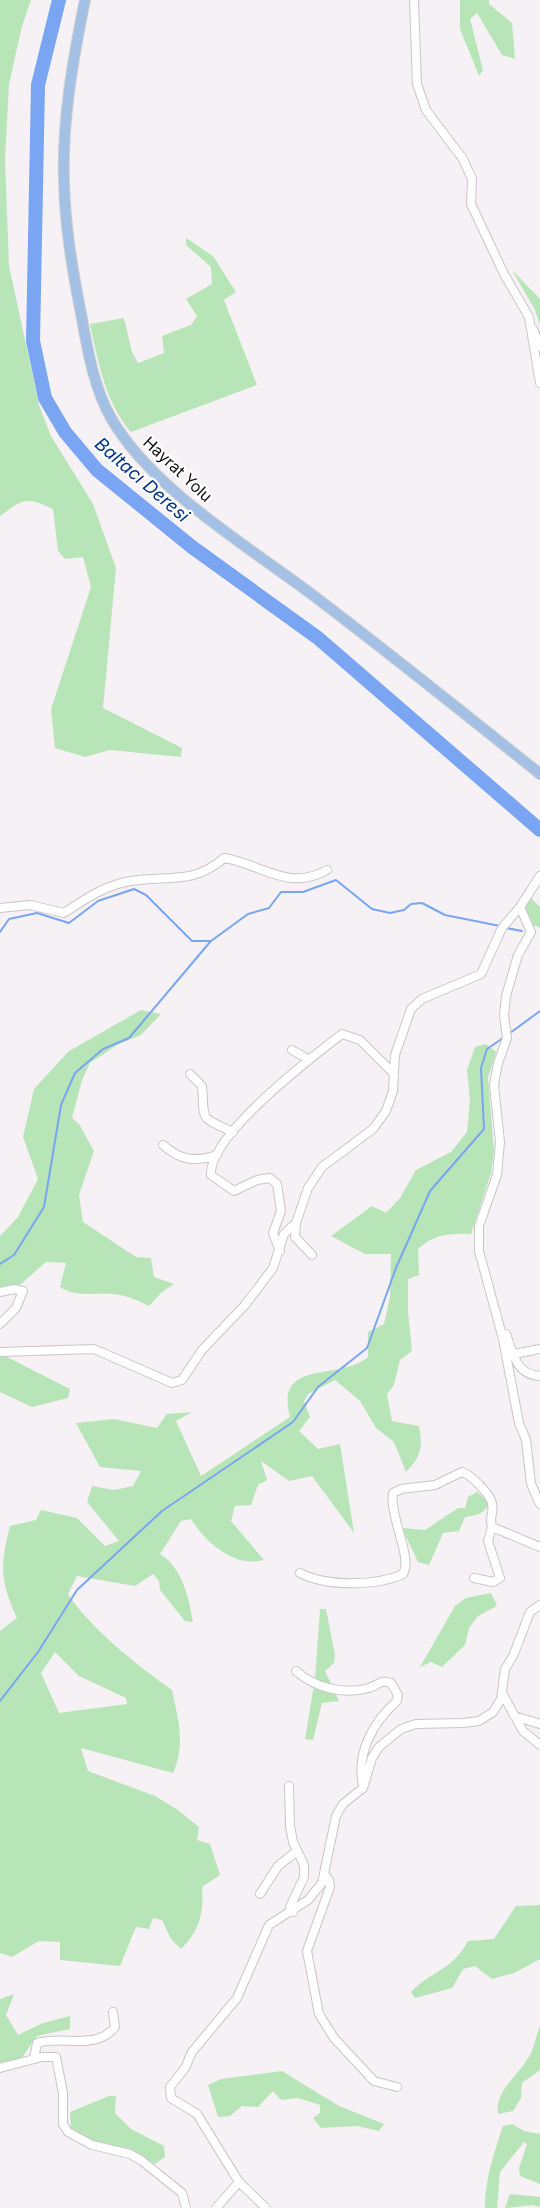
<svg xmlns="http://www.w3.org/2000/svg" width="540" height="2208" viewBox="0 0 540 2208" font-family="Inter,sans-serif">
<rect width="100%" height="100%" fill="#f5f1f5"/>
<path fill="#b8e5b7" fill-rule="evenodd" d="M 0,0 L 31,0 L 22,26 L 9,84 L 5,159 L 9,266 L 39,405 L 51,436 L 93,504 L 116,568 L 103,708 L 182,748 L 181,757 L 110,750 L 85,757 L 55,748 L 51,709 L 91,587 L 83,557 L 65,559 L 58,551 L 53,509 C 26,496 23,499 0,516 Z
M 460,0 L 489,0 L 489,4 L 512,23 L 515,59 L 502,55 L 477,13 L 470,19 L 483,70 L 479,76 L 460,29 Z
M 186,238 L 213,256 L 236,292 L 224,300 L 257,385 L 131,432 C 105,402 98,361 90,324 L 124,318 L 132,352 L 138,363 L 164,353 L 162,336 L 191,325 L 197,316 L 186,299 L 212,284 L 211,267 L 186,245 Z
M 512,270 L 540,299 L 540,325 L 535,310 Z
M 531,898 L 540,907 L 540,928 L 531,924 L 524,907 Z
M 141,1010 L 161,1014 L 141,1035 L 117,1045 L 90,1063 L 82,1080 L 72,1118 L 79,1124 L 94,1151 L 79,1195 L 83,1222 L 136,1257 L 151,1258 L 154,1277 L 174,1284 L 162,1292 L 149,1306 C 137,1300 126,1295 113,1294 C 95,1293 75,1297 60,1287 L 66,1263 L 46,1262 L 21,1284 L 0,1289 L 0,1236 L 18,1217 L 38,1179 L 23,1137 L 34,1089 L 69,1051 Z
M 486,1044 L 496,1052 L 488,1078 L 494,1151 L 491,1173 L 471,1234 C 450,1233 434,1234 418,1249 L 419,1275 L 408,1279 L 408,1312 L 412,1351 L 400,1360 L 394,1385 L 387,1394 L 392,1421 L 419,1426 C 423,1448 421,1456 406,1472 L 394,1442 L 376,1428 L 360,1401 L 335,1380 L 308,1394 L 304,1401 L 310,1417 L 299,1431 L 318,1449 L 340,1444 L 354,1533 L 312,1476 L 289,1481 L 261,1461 L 267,1480 L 258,1485 L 251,1505 L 235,1506 L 231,1521 L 264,1560 C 235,1568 206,1543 191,1519 L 181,1521 L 160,1554 C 182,1567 189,1598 193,1622 L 185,1621 L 160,1590 L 159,1581 L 153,1574 L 135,1586 L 77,1576 L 68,1594 C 91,1629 137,1665 172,1690 C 178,1719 186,1744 173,1773 L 81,1748 L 88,1771 L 155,1796 L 178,1810 L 199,1827 L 197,1840 L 210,1844 L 220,1875 L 202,1887 C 204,1912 200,1931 181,1949 L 171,1939 L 162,1920 L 153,1918 L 149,1929 L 136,1927 L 120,1966 L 60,1960 L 60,1942 L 39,1941 L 12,1957 L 0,1953 L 0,1631 L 17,1618 C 0,1581 0,1565 10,1526 L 36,1520 L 41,1510 L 77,1518 L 105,1546 L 119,1541 L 87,1502 L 92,1486 L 114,1490 L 133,1486 L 141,1471 L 100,1467 L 76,1423 L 114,1419 L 157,1428 L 167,1414 L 192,1412 L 176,1421 L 201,1476 L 290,1417 C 274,1358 341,1381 368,1357 L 368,1332 L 384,1324 L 390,1297 L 391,1254 L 365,1254 L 331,1236 L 372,1206 L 386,1213 L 400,1198 L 416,1170 L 451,1152 L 467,1132 L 470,1100 L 467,1070 L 475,1047 ZM 55,1652 L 79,1676 L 126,1698 L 127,1704 L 59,1713 L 41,1673 Z
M 0,1356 L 7,1357 L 70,1389 L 68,1398 L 32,1407 L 0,1392 Z
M 477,1492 L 489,1503 C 484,1515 476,1515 465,1517 L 459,1531 L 443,1533 L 429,1565 L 418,1562 L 402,1528 L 425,1530 L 458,1508 L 465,1508 L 468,1497 Z
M 491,1593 L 497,1606 L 478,1616 L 469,1628 L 465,1645 L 442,1667 L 431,1662 L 420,1667 L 455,1606 L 466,1598 Z
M 320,1609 L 326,1609 L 335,1655 L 334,1663 L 325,1671 L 339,1701 L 322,1703 L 313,1740 L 305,1739 L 315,1679 Z
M 540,1905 L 540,1959 L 514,1973 L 492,1979 L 475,1966 L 463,1969 L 452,1988 L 415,1998 L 411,1992 C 433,1969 451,1972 468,1941 L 494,1939 L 516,1906 Z
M 14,1994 L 6,2015 L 18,2035 L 43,2023 L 70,2016 L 70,2029 L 37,2036 L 21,2059 L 0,2063 L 0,1999 Z
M 540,2026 L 540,2070 L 522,2083 L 521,2098 L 513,2111 L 498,2114 C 494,2090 521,2074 531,2053 C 535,2045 536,2035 540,2026 Z
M 282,2071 L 339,2106 L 384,2124 L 379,2131 L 357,2126 L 321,2128 L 313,2118 L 320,2113 L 320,2105 L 298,2098 L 281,2100 L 273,2091 L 258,2107 L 242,2106 L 230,2116 L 218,2117 L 208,2085 L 221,2079 Z
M 109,2096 L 116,2096 L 115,2113 L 131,2129 L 164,2146 L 165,2157 L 155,2164 L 132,2151 L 87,2139 L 71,2129 L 70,2112 Z
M 512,2124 L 524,2131 L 540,2134 L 540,2184 L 520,2176 L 519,2168 L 527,2144 L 524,2142 L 500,2172 L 497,2208 L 485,2208 C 485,2179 494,2153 503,2126 Z
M 510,2194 L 540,2197 L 540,2207 L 532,2205 L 505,2208 Z"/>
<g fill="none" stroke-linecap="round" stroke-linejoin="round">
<path stroke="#79a5f2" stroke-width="2" d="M 506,928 L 522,931
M 0,932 L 9,919 L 37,913 L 69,923 L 98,901 L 134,889 L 146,895 L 192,941 L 211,941 L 248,914 L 269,908 L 281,892 L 303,892 L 336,880 L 372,909 L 390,913 L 404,910 L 411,904 L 422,903 L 445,915 L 500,926
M 510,1033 L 540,1011
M 0,1264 L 14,1255 L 44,1207 L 61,1105 L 75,1073 L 103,1049 L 129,1038 L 210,942
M 0,1701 L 38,1652 L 77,1590 L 162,1511 L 293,1422 L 318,1387 L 367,1348 L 396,1268 L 430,1191 L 484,1129 L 481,1068 L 487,1049 L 503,1038"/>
<path stroke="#79a5f2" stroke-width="14" d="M 59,0 L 38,85 L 33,341 L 45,398 L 65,432 L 97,470 L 192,547 L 318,638 L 540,830"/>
<defs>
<path id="minor" d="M 414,0 L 417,84 L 426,110 L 463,159 L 472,179 L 471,204 L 504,274 L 529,317 L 540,383
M 533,329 L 540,346
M 540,876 L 520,907 L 531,932 L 518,955 L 506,996 L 504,1015 L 507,1038 L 498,1063 L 494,1085 L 500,1142 L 497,1175 L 479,1226 L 479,1251 L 503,1339 L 519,1423 L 526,1440 L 531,1484 L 540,1504
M 0,908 L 30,905 L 64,913 C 85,899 105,885 131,881 C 168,875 193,885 224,858 C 262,864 288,892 327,870
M 292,1050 L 308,1059
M 190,1074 L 202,1086 C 205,1122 198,1116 233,1132
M 163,1145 C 181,1161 195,1162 217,1155
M 296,1223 L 295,1237 L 312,1255
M 280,1251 L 273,1233 L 281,1211 L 277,1184 L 270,1178 L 257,1180 L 234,1191 L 211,1175 C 208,1136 312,1057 342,1034 L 360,1040 L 394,1074
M 0,1292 L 14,1289 L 23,1291 L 16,1308 L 0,1324
M 506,1334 C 513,1353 516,1375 540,1376
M 0,1352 L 94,1349 L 172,1383 L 182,1380 L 202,1350 L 245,1305 L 273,1268 L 284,1234 L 296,1223 L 308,1188 L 322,1167 L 373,1129 L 386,1111 L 393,1091 L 395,1055 L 411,1009 L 422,999 L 481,974 L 502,928 L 520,907
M 514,1354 L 540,1349
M 300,1573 C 327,1587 377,1586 403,1574 C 413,1558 389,1516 393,1493 L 401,1489 L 435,1485 L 462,1472 C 470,1474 490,1494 492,1503 C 494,1512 489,1517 492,1527 L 540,1547
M 474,1578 L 493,1582 L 500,1578 L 488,1541 L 492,1527
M 296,1671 C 315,1688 344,1695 369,1688 C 378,1685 381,1679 391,1683 L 398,1695 L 397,1701 C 373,1722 356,1753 363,1785
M 502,1693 L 523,1731 L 540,1745
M 514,1716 L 540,1724
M 289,1786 L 290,1826 L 293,1842 L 304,1865 L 304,1877 L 290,1907 L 293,1912
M 325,1875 L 329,1880 L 330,1887 L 307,1951 L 319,2014 L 334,2038 L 374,2081 L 397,2087
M 260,1894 L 278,1866 L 297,1851
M 34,2059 L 37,2043 C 62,2035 96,2051 115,2027 L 113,2012
M 0,2068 L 42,2057 L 56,2057 L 63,2093 L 63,2124 L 68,2132 L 92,2145 L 130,2154 L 142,2161 L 182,2193 L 186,2208
M 239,2182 L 266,2208
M 216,2208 L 239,2182 L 197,2114 L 171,2098 L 170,2087 L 185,2068 L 192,2052 L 237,1998 L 269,1925 L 308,1900 L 322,1883 L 336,1816 L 343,1804 L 363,1788 L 372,1758 L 379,1747 L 401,1729 L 416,1724 L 463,1723 L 479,1721 L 493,1712 L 501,1699 L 505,1669 L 513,1656 L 530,1612 L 540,1605"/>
<path id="major" d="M 85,0 C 73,59 62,121 64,181 C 65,228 73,273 82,319 C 88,352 94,388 111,418 C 151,488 246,545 310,593 C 388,652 464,713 540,774"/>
</defs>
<use href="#minor" stroke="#c9c6c9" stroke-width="10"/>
<use href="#major" stroke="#d0cfd0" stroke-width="12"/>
<use href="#minor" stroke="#fff" stroke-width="8"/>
<use href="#major" stroke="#a4c1e5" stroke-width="10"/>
</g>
<g text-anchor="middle" stroke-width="4.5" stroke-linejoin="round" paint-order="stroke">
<g font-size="16" fill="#121112" stroke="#fff">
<text transform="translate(178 469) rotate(43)" y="6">Hayrat Yolu</text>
</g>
<g font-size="18" font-style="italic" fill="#013289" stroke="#fff">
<text transform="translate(142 480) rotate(41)" y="6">Baltacı Deresi</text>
</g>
</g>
</svg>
